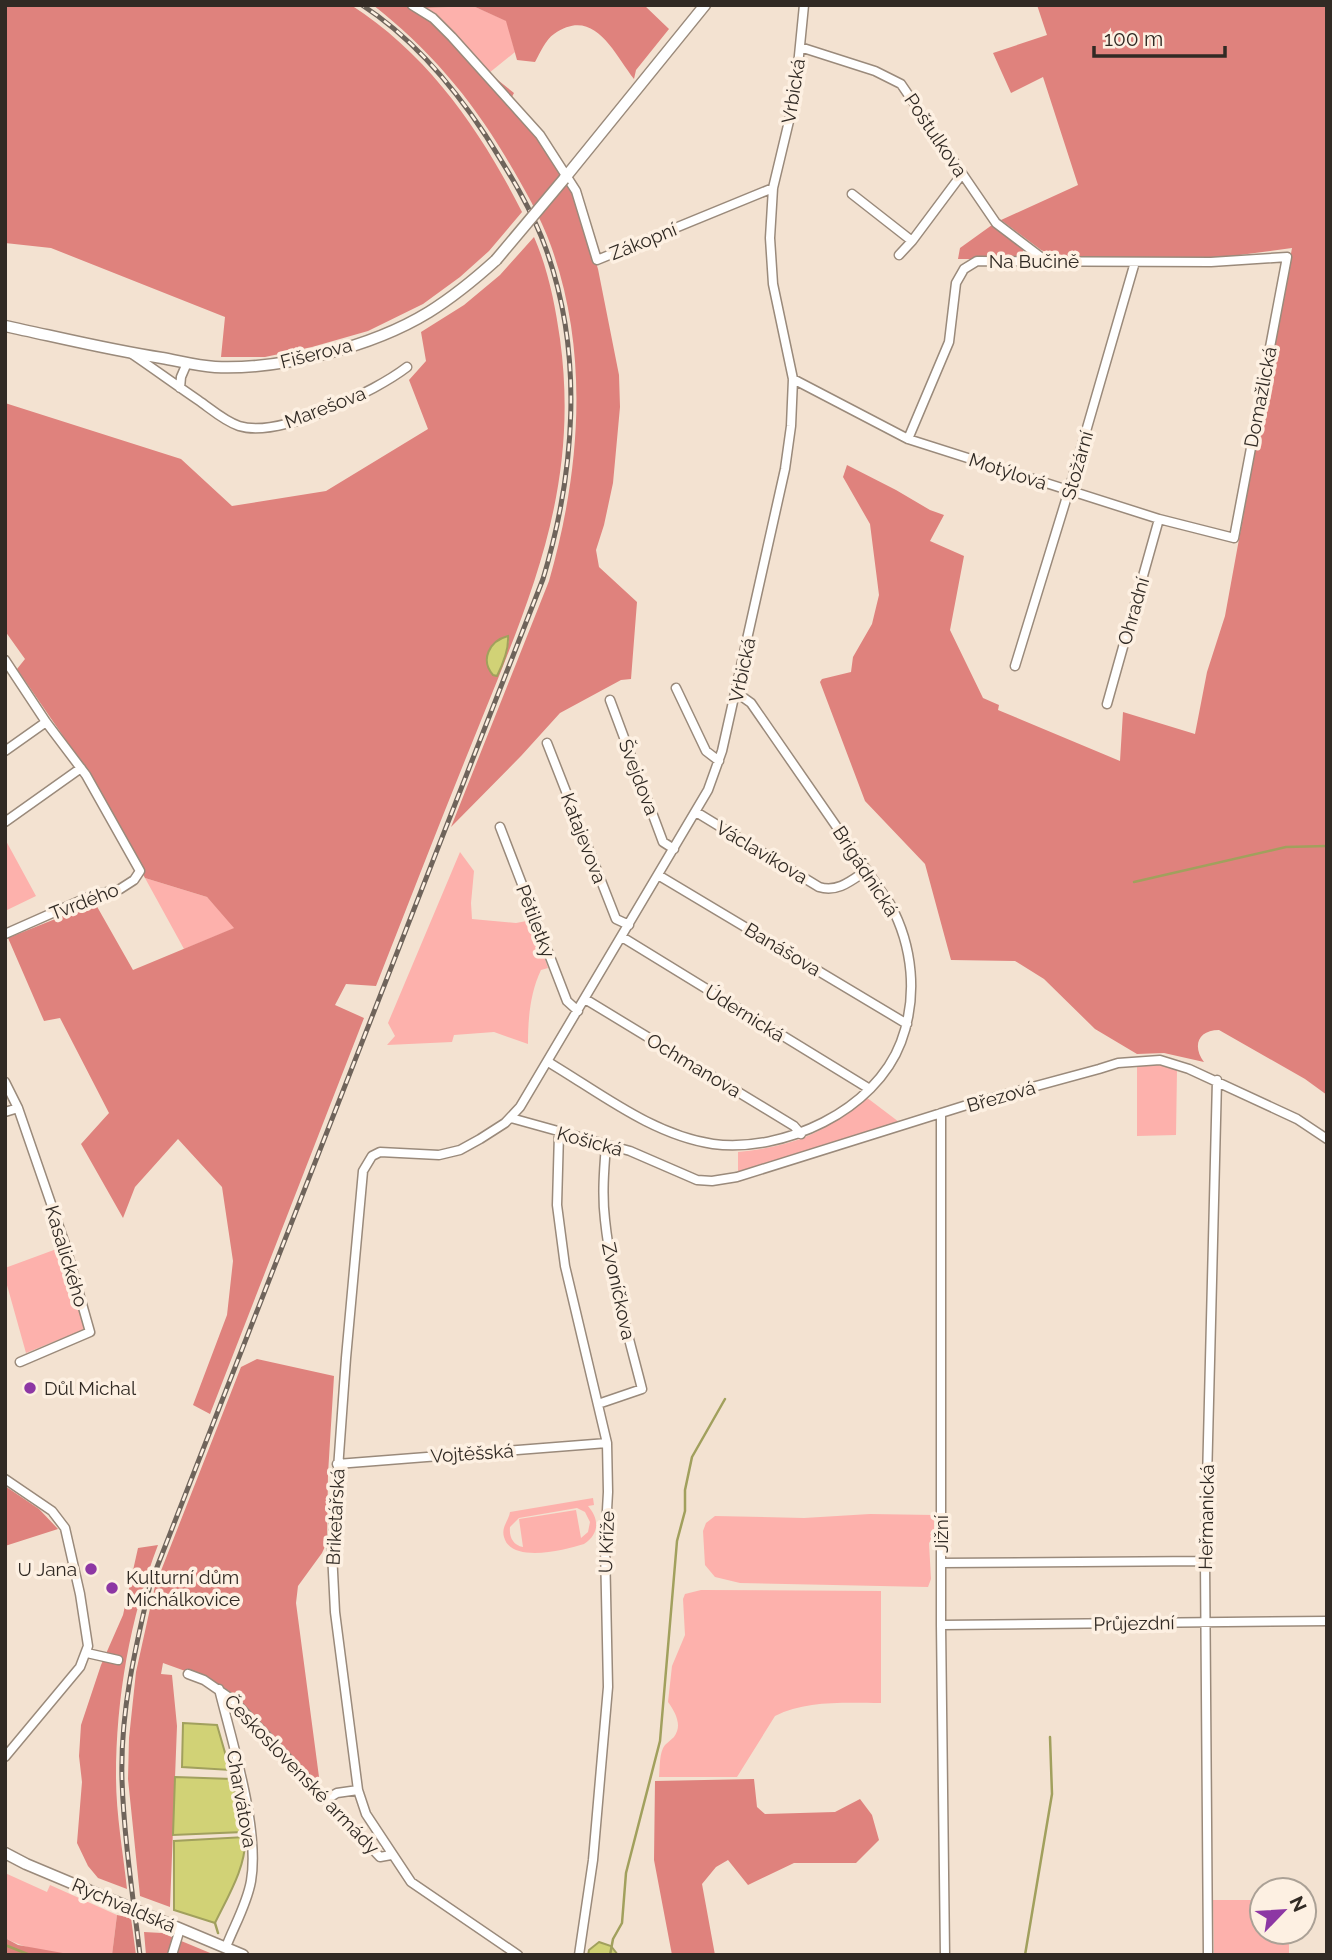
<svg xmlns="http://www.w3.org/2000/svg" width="1332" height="1960" viewBox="0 0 1332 1960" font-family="Raleway,sans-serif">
<rect width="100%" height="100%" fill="#f3e2d1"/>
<path fill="#fdb1ac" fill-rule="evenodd" d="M 473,6 L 507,21 L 515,52 L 489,73 C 468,49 449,24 422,8 Z
M 5,839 L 36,896 L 5,911 Z
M 460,852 L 474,871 L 471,903 L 472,919 L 516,923 L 532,920 L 548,968 L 541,970 C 530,993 528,1019 528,1044 L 494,1032 L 454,1035 L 452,1042 L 387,1045 L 395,1036 L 388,1023 Z
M 145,878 L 207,897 L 235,928 L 184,949 Z
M 1155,1064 L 1177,1070 L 1176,1135 L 1137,1136 L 1137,1066 Z
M 866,1097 L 899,1122 L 738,1172 L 738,1152 C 794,1146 824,1134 866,1097 Z
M 62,1247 L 85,1329 L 26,1353 L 5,1278 L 5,1268 Z
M 593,1498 L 594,1505 L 588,1506 C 600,1520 599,1534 584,1544 C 565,1550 511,1564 504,1537 C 501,1527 509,1520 510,1512 ZM 577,1508 L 585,1512 L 590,1522 L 588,1532 L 581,1538 L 576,1510 L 519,1519 L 523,1547 C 513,1545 509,1537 510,1527 L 519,1518 Z
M 870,1514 L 934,1515 L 934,1536 L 929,1543 L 931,1579 L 928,1587 L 740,1583 L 715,1577 L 705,1565 L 703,1531 L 706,1523 L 715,1516 L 804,1518 Z
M 701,1590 L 881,1591 L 881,1703 C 847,1703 806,1700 775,1716 L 737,1777 L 659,1777 C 660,1768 659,1752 665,1745 C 668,1742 671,1740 674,1737 C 683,1725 675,1712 668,1702 L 672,1666 L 685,1635 L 683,1599 L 685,1594 Z
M 5,1873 L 47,1892 L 50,1885 L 117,1915 L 112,1955 C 77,1955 37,1955 5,1938 Z
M 1213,1900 L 1262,1900 L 1262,1932 L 1289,1932 L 1289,1955 L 1214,1955 Z"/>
<path fill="#df827d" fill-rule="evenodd" d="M 5,5 L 351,5 C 429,55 481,131 522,212 L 489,251 L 460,277 L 423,304 L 368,331 L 312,347 L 265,357 L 221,357 L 225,317 L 51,248 L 5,243 Z
M 373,5 L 644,5 L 669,29 L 636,70 L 634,79 C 613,52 594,6 554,34 C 546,39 540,53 535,62 L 517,60 L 506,21 L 473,6 L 423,8 L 436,17 L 489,73 L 514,93 L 507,106 L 536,134 L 574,192 L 598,269 L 619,375 L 620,407 L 613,483 L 604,525 L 596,550 L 599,567 L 637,602 L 631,679 L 621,680 L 560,713 L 521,756 L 451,827 L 549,581 C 580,473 590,354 551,246 C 540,215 522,185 505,156 C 470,97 427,47 373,5 Z
M 1037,5 L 1327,5 L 1327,1095 L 1305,1079 L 1219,1030 C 1198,1030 1192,1046 1204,1062 L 1164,1053 L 1137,1054 L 1095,1029 L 1044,979 L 1015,961 L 951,960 L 925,864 L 865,801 L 820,682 L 822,679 L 851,672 L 853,657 L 872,624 L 879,595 L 870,524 L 843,477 L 847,465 L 896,490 L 930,510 L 944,515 L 930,541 L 964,556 L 950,630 L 983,698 L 999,705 L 998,710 L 1120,761 L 1123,712 L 1195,734 L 1207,672 L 1225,616 L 1292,248 L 1217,258 L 1079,258 L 1055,256 L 1041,250 L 1001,220 L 1078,185 L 1043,77 L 1011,93 L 993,53 L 1047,35 Z
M 992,225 L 1024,249 L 1020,259 L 958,259 L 960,248 Z
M 534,237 C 548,269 555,304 560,339 C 581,493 527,605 472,743 C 439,824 408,905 376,986 L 346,984 L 335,1005 L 364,1018 L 210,1414 L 193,1405 L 227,1315 L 233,1261 L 222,1187 L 178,1139 L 135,1187 L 123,1218 L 81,1144 L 109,1113 L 60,1018 L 44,1021 L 8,938 L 95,903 L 133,970 L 234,928 L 207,897 L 145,878 L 85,768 L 17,669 L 25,659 L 5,631 L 5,403 L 181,459 L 232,506 L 326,491 L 428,429 L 409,380 L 426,361 L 421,332 L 464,305 L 500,275 ZM 509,640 L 503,662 L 490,647 Z
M 257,1359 L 334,1376 L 328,1474 L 327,1542 L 322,1553 L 298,1586 L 296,1603 L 319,1777 L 315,1781 L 229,1691 L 213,1681 L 163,1663 L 161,1674 L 172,1675 L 177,1726 L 170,1907 L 140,1896 L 128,1779 L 129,1738 L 136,1672 L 155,1586 L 241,1367 Z
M 5,1486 L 39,1509 L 58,1529 L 5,1546 Z
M 158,1545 C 130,1618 116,1698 116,1777 C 116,1814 123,1852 127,1889 L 98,1878 L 88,1866 L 77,1843 L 82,1782 L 79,1756 L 81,1725 L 101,1665 L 123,1615 L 138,1548 Z
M 754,1779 L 757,1807 L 765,1814 L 835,1812 L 860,1799 L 872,1815 L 879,1840 L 856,1863 L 794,1863 L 748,1885 L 728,1860 L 716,1867 L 702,1884 L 715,1955 L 672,1955 L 654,1860 L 655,1781 Z
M 117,1915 L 131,1918 L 136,1955 L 112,1955 Z
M 144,1932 L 162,1933 L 215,1955 L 146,1955 Z
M 5,1938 L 18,1945 L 74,1955 L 5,1955 Z"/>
<path fill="#d1d276" stroke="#a1a05d" stroke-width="2" d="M 508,636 C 509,649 503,664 497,676 L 493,675 C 480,660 489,641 508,636 Z
M 183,1723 L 217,1725 L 230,1770 L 182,1767 Z
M 175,1777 L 232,1779 L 243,1832 L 173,1835 Z
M 245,1837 C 247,1866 227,1898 215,1923 L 174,1910 L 174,1841 Z
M 599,1942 L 611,1946 L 618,1955 L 588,1955 L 589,1950 Z"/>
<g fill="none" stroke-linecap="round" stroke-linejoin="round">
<path stroke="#a1a05d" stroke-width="2.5" d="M 1134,882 L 1286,847 L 1327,846
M 215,1923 L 218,1933
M 5,1945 L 30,1955
M 610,1955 L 613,1939 L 622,1923 L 626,1873 L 660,1741 L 677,1541 L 685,1511 L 685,1490 L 692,1457 L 725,1399
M 1025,1955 L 1052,1794 L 1050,1737"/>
<defs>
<path id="minor" d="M 412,5 L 433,18 L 452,37 L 540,135 L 576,191 L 597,260 L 773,188
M 800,47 L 875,71 L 901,84 L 996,223 L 1046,261
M 852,194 L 912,241 L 962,174
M 899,255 L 912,241
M 132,354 C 154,369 176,385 198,400 C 211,409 224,421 239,426 C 279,439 376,391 407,367
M 793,379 L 908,439 L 1159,519 L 1234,538 L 1287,257 L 1211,262 L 977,261 L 964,269 L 956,283 L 949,342 L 908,439
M 180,388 L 181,377 L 187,363
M 5,660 L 46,722 L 86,775 L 140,871 L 134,880 L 120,889 L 93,895 L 5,934
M 1015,666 L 1069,490 L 1135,262
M 676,688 L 706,751 L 719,761
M 610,700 L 663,842 L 674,849
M 1107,704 L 1159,519
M 547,743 L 616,919 L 629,925
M 5,751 L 46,722
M 696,812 L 819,887 C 838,893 852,880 867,870
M 5,822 L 81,768
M 500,827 L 567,1001 L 578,1011
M 658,875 L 907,1024
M 622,937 L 868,1088
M 585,999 L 794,1126 L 801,1134
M 548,1062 C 599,1092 652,1135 713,1144 C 783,1153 875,1111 901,1042 C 918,997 913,946 890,904 L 751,703 L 737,693
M 5,1082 L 18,1108 L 65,1244 L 90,1332 L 20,1362
M 5,1112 L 18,1108
M 941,1113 L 941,1625 L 945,1955
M 511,1118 L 630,1151 L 697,1180 L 712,1181 L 737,1177 L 970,1104 L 1099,1069 L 1118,1063 L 1160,1060 L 1189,1069 L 1297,1119 L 1327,1139
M 559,1133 L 557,1205 L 565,1266 L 607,1443 L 608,1492 L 605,1547 L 608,1687 L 593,1860 L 579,1955
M 598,1404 L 642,1389 C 628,1334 611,1277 605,1220 C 602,1195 604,1170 606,1145
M 337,1464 L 607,1443
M 5,1479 L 52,1511 L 65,1528 L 80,1594 L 88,1646 L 80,1667 L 5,1757
M 941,1563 L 1205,1561
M 941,1625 L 1327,1621
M 87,1653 L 118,1660
M 188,1674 L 204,1680 L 233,1700 L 380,1857 L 391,1855
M 219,1689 C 232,1742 260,1829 251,1881 C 247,1904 234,1926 226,1947
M 327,1799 L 337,1793 L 358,1790
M 172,1955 L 180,1929
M 518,1955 L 411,1882 L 366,1814 L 358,1790 L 335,1612 L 332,1552 L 346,1358 L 363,1171 L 372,1156 L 380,1152 L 439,1155 L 460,1150 L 480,1139 L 505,1123 L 520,1107 L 708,790 L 722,751 L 785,469 L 791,426 L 793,379 L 773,284 L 770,238 L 773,188 L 795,96 L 804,5
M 1208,1955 L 1205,1561 L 1217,1080"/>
<path id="tertiary" d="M 564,179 L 705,5
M 5,326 C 57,337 109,350 162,358 C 179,361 197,366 215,367 C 281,370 372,347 429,312 C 453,297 475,279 496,260
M 5,1853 L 26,1864 L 243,1955"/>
</defs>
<use href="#minor" stroke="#9a8a7b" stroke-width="11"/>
<use href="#tertiary" stroke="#9a8a7b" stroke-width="13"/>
<use href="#minor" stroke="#fff" stroke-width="8"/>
<use href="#tertiary" stroke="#fff" stroke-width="10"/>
<defs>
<path id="rail" d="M 140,1955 C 133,1897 124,1838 122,1780 C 120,1713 135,1649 150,1585 L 543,579 C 575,472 584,355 546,249 C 532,209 508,171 486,136 C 453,86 413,38 362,5"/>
</defs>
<use href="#rail" stroke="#6f645b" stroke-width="5"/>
<use href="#rail" stroke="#fdf0e2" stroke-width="2.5" stroke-dasharray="8" stroke-linecap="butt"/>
<defs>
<path id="tertiary-bridge" d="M 496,260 L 564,179"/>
</defs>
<use href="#tertiary-bridge" stroke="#9a8a7b" stroke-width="13" stroke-linecap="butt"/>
<use href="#tertiary-bridge" stroke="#fff" stroke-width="10"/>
</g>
<g fill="#8d37a4" stroke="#fdf0e2" stroke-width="2.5">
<circle cx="30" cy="1388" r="7"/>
<circle cx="91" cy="1569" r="7"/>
<circle cx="112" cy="1588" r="7"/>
</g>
<g text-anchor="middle" stroke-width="7" stroke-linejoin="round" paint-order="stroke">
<g font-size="19" fill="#312a24" stroke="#fdf0e2">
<text transform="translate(793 91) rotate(-81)" y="7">Vrbická</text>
<text transform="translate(936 135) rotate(56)" y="7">Poštulkova</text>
<text transform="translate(643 241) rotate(-22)" y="7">Zákopní</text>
<text x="1034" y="268">Na Bučině</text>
<text transform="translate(316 353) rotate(-14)" y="7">Fišerova</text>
<text transform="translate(1260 397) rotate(-79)" y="7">Domažlická</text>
<text transform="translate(325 407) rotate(-21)" y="7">Marešova</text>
<text transform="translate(1077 465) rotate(-74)" y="7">Stožární</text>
<text transform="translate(1008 471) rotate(18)" y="7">Motýlová</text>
<text transform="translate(1133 611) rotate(-74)" y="7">Ohradní</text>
<text transform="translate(742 670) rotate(-78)" y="7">Vrbická</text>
<text transform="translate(639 777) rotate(69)" y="7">Švejdova</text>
<text transform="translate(584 838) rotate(69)" y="7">Katajevova</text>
<text transform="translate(762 852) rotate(31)" y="7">Václavíkova</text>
<text transform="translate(866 871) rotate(57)" y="7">Brigádnická</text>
<text transform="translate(84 901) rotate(-21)" y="7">Tvrdého</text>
<text transform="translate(536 921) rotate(69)" y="7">Pětiletky</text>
<text transform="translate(783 949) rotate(31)" y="7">Banášova</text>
<text transform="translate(745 1013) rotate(32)" y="7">Údernická</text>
<text transform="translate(694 1065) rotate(31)" y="7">Ochmanova</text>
<text transform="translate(1001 1096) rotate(-16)" y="7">Březová</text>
<text transform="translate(590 1141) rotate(15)" y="7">Košická</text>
<text transform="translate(67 1256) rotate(73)" y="7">Kasalického</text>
<text transform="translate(619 1291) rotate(78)" y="7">Zvoníčkova</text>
<text transform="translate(472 1453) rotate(-4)" y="7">Vojtěšská</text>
<text transform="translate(335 1517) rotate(-87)" y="7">Briketářská</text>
<text transform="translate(1206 1517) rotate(-89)" y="7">Heřmanická</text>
<text transform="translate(941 1534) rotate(-90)" y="7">Jižní</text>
<text transform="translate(606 1542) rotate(-88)" y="7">U Kříže</text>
<text transform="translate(1134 1623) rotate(-1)" y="7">Průjezdní</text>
<text transform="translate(302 1774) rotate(46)" y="7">Československé armády</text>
<text transform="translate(242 1799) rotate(80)" y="7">Charvátova</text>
<text transform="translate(124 1905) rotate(23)" y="7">Rychvaldská</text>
</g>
<g font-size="19" fill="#312a24" stroke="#fdf0e2" text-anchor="start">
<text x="44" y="1395">Důl Michal</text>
<text x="77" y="1576" text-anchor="end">U Jana</text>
<text x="126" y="1584">Kulturní dům<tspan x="126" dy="22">Michálkovice</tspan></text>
</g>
</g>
<rect width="1332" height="1960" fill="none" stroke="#312a24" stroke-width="14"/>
<g transform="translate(1283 1911) rotate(65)"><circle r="33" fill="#fdf0e2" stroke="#aba196" stroke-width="2"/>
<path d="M0-5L12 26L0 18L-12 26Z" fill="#8d37a4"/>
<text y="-10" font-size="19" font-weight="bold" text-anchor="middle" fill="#312a24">N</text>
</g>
<path d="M1094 46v10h131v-10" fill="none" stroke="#312a24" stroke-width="3.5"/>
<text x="1104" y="46" font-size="21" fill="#312a24" stroke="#fdf0e2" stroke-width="5" paint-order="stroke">100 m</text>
</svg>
